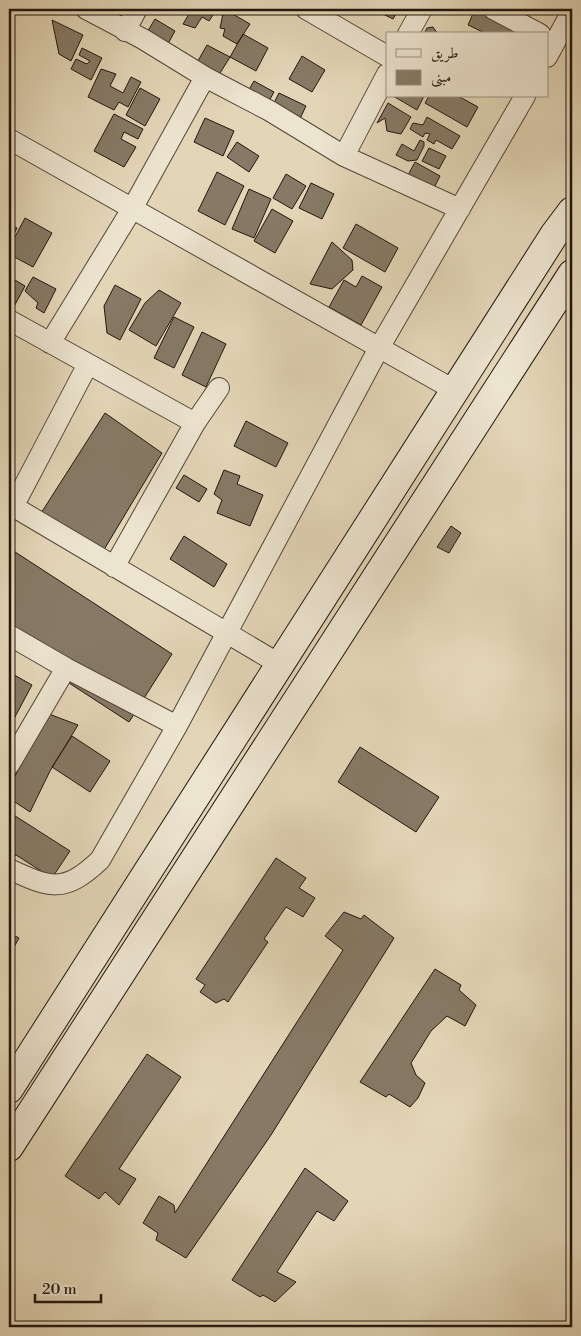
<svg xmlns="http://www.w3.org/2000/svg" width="581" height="1336" viewBox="0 0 581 1336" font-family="'Libre Bodoni',Amiri,serif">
<rect width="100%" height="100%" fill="#e3d6b7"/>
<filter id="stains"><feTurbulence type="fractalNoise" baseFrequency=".004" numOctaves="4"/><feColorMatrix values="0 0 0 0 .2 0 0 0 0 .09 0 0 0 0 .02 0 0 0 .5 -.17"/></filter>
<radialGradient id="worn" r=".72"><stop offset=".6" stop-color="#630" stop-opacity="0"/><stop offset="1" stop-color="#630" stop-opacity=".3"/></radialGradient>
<path fill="#867a66" stroke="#21160f" d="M 192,9 L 210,9 L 215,12 L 209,21 L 202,17 L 195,28 L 183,24 Z
M 224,9 L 250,24 L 237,44 L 223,36 L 225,29 L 220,28 Z
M 386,9 L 393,9 L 392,11 L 397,12 L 393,19 L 383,14 Z
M 475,9 L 522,28 L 519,34 L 487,34 L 468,25 Z
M 155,19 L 175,31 L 164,51 L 143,39 Z
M 52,20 L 83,35 L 71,61 L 59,54 Z
M 433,27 L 438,34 L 424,34 L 427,28 Z
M 243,34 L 268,48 L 256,71 L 230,57 Z
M 207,45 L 230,57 L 217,78 L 195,66 Z
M 82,48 L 102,58 L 91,80 L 71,69 L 76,59 L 87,64 L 90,61 L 79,55 Z
M 302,56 L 325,70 L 312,92 L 289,79 Z
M 101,69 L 116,74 L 110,86 L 123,93 L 131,77 L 141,82 L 128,107 L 119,102 L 114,110 L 88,97 Z
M 254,81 L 274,92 L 261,115 L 241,103 Z
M 140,88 L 160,99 L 145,126 L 126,115 Z
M 279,93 L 306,106 L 297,125 L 270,111 Z
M 393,96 L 424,96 L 417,110 Z
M 429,96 L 458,96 L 478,107 L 467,127 L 425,103 Z
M 388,103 L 411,117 L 401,134 L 387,131 L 385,118 L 377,123 Z
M 114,114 L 143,129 L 138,139 L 124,132 L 121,139 L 136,147 L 124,167 L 94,151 Z
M 427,117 L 460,136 L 452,149 L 436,140 L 434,144 L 427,140 L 430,134 L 425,133 L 423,137 L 410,129 L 413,123 L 423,125 Z
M 205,118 L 234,131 L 223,156 L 194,142 Z
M 420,140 L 424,142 L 424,146 L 417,160 L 408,161 L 396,155 L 402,144 L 414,151 Z
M 237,142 L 259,156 L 249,172 L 227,157 Z
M 429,148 L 446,156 L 439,169 L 422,161 Z
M 415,162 L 440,176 L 432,192 L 392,170 L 394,167 L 408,175 Z
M 217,172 L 244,186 L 225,225 L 198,211 Z
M 286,174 L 306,186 L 292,209 L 273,198 Z
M 311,183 L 334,194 L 322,219 L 299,208 Z
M 249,189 L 271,199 L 254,238 L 232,229 Z
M 272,209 L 293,221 L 275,253 L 254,241 Z
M 25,218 L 52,233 L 33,267 L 9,254 L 9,248 Z
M 9,224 L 17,228 L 9,243 Z
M 356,224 L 398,248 L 385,272 L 343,248 Z
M 332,242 L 352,260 L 353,270 L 332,289 L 310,284 Z
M 362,276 L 382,287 L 361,325 L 329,307 L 344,280 L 356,287 Z
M 33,277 L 56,289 L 44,313 L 36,308 L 38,303 L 25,291 Z
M 15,280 L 25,286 L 10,314 L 9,292 Z
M 115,285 L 141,299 L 120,340 L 107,333 L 104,306 Z
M 159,290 L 181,303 L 156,346 L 129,330 L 145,303 Z
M 174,317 L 194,327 L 174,368 L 154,358 Z
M 202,332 L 226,344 L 206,387 L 182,375 Z
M 105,413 L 162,453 L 99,558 L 36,521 Z
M 246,421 L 288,443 L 276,467 L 234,446 Z
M 224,470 L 240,476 L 237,484 L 263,495 L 250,526 L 217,513 L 222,500 L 214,494 Z
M 184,475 L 207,489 L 199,502 L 176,488 Z
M 451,526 L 461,533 L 449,553 L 437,547 Z
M 184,536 L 227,564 L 214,587 L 170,559 Z
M 9,548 L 172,654 L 129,722 L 9,644 Z
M 9,672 L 32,685 L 9,728 Z
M 49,714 L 78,725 L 50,771 L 30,812 L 9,798 L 9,787 Z
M 72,736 L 110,761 L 90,792 L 52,767 Z
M 360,747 L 439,797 L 416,832 L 338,782 Z
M 9,812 L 70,851 L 52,878 L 16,855 L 9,861 Z
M 276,858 L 306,878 L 299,888 L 315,898 L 303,917 L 286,907 L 264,939 L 268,942 L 228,1002 L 224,999 L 216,1003 L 200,992 L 205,985 L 196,979 Z
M 344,912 L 361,919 L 364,915 L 394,938 L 271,1135 L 186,1258 L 156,1240 L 158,1233 L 143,1223 L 159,1196 L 174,1205 L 175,1213 L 343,950 L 325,936 Z
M 9,933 L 19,938 L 9,956 Z
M 435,969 L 461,985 L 459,990 L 476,1005 L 465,1026 L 447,1016 L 431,1031 L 411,1063 L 416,1075 L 425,1083 L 418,1098 L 410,1107 L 389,1094 L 386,1097 L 360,1082 Z
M 147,1054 L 181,1077 L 119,1169 L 136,1179 L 119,1205 L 105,1192 L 99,1199 L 65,1176 Z
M 305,1168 L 348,1201 L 334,1221 L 317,1211 L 277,1272 L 296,1282 L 275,1302 L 263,1295 L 260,1297 L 232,1280 Z"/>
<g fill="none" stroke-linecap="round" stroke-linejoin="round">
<defs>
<path id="street" d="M 86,9 L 143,39 L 205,77 L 270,111 L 344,156 L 460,209
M 306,9 L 387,56
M 493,9 L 540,34
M 125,31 L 137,9
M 408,34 L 422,9
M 547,57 L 572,11
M 9,139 L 456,391
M 344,156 L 387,74
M 9,320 L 195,423
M 50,343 L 132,209 L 205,77
M 9,504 L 281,665
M 13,507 L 88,364
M 114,567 L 195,423 L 219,388
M 9,635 L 66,668 L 177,726
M 9,765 L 66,668
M 9,869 C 50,888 64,894 100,860 L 177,726 L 379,348 L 525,96"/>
<path id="secondary" d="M 9,1089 L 554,235 L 572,211
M 9,1147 L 572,274"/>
</defs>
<use href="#street" stroke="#524639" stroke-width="22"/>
<use href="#secondary" stroke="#21160f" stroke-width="30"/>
<use href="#street" stroke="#ede4d0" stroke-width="20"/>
<use href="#secondary" stroke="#ede4d0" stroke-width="28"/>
</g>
<rect width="581" height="1336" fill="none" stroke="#e3d6b7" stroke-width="30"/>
<rect x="10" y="10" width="561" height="1316" fill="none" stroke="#21160f" stroke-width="2.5"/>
<rect x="15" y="15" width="551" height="1306" fill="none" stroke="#21160f"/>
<rect x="386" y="32" width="162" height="65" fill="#ede4d0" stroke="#9b9283"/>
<rect x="396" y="49" width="25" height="8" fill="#ede4d0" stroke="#9b9283"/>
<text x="431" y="58" font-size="15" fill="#21160f">طريق</text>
<rect x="396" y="70" width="25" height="15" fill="#867a66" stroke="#9b9283"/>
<text x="431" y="82" font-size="15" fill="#21160f">مبنى</text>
<path d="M35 1294v8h66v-8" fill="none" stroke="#21160f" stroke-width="2.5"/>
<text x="42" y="1294" font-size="15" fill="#21160f" stroke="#ede4d0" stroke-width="4" paint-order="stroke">20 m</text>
<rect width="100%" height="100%" filter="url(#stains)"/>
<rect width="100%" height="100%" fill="url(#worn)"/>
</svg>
